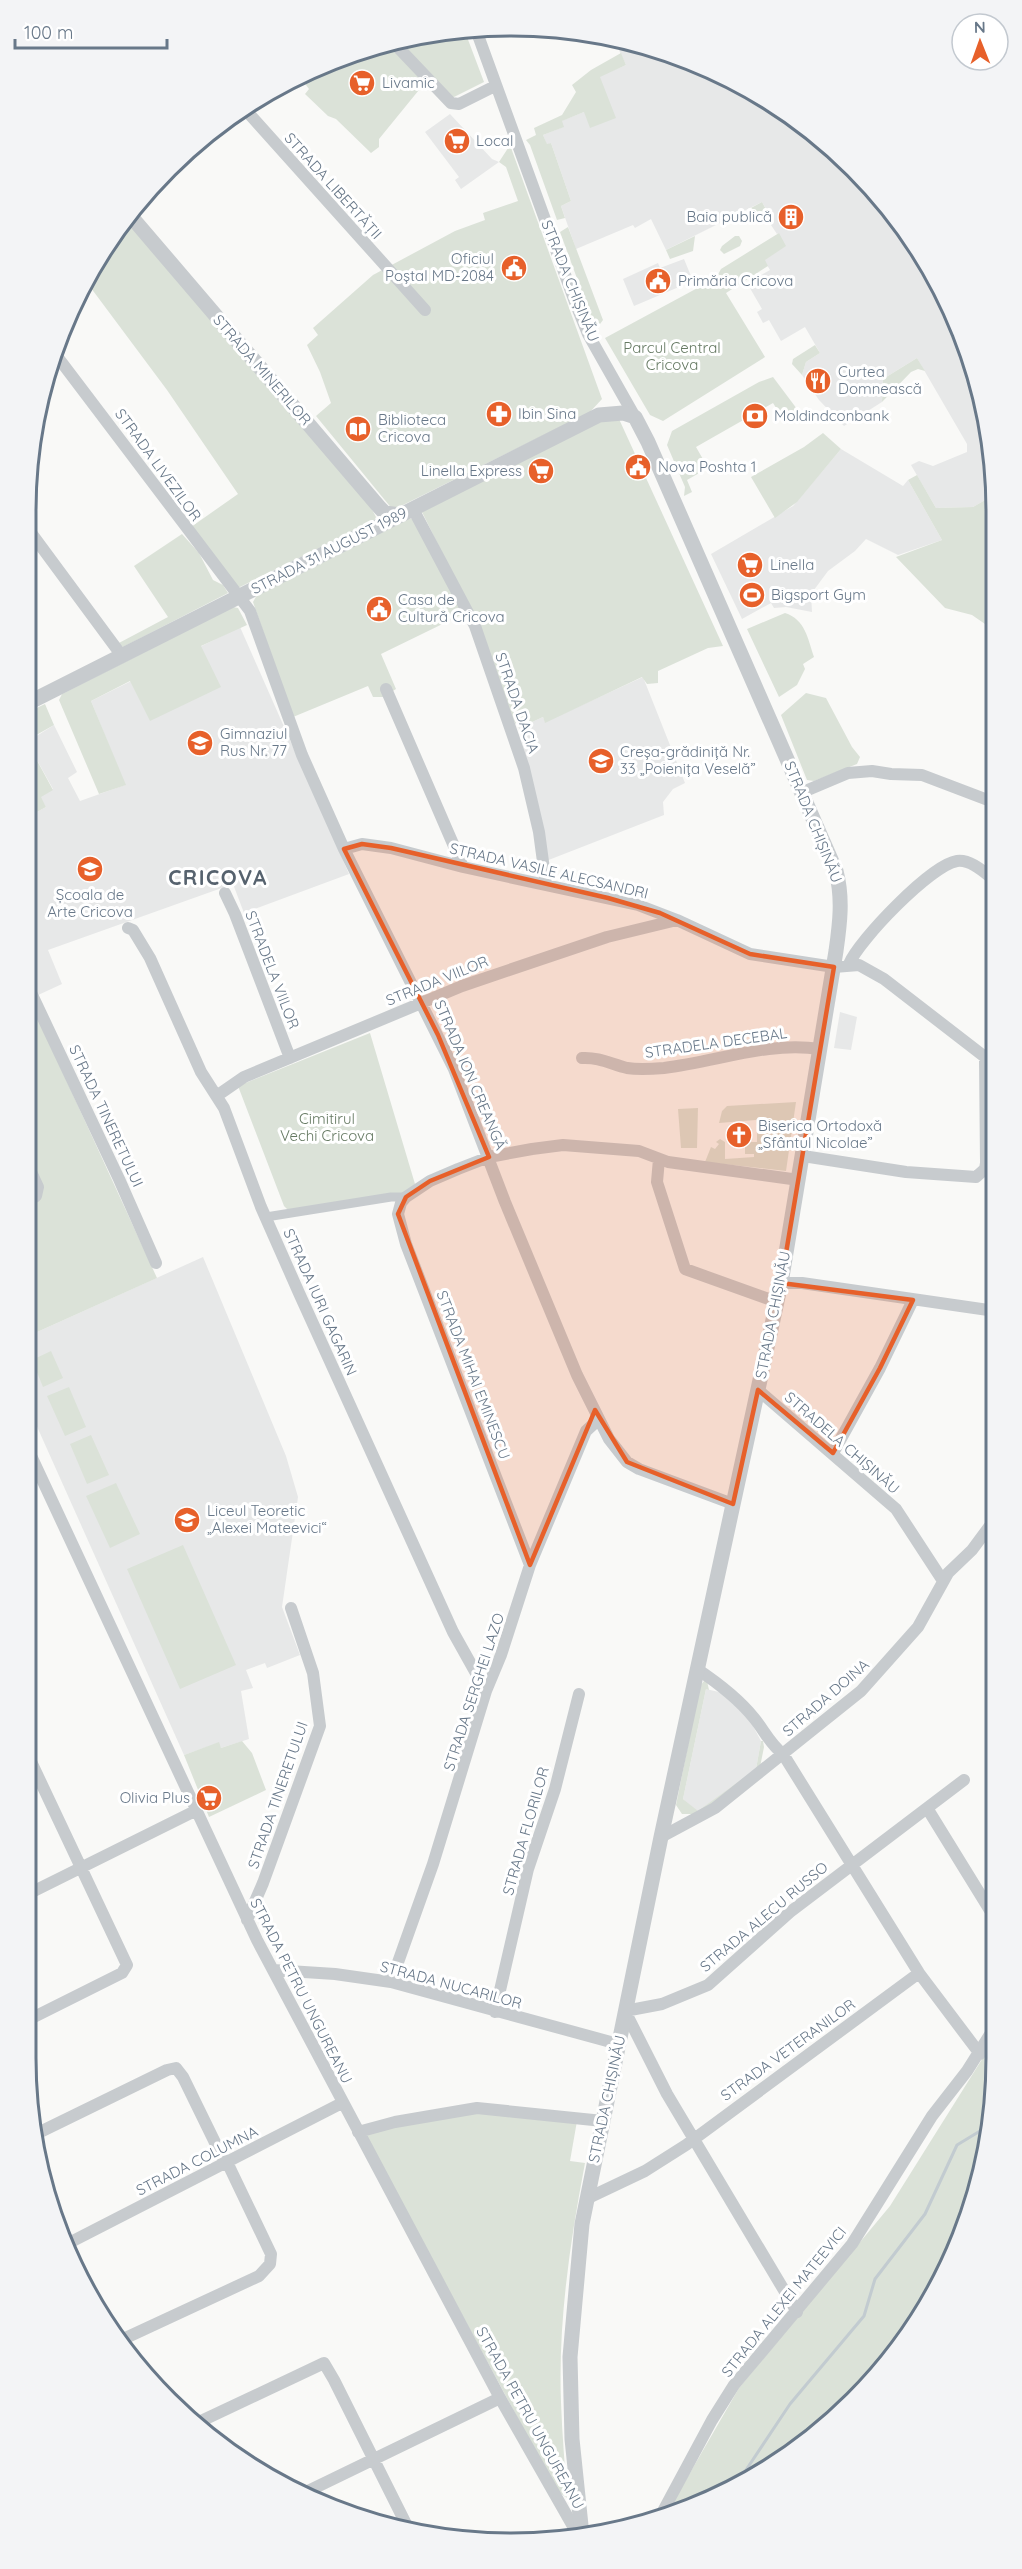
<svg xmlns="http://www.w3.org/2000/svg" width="1022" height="2569" viewBox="0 0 1022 2569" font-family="Quicksand,sans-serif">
<rect width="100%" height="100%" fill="#f9f9f7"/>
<path fill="#e7e8e8" d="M 630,43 L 667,51 L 780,107 L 876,191 L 947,297 L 992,447 L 992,496 L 973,507 L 936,508 L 911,465 L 919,461 L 933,466 L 967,452 L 967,444 L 917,358 L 883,379 L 882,402 L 844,426 L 819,400 L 802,375 L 806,362 L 820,353 L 805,327 L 781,341 L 769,320 L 763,323 L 757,312 L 762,309 L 747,283 L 770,270 L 764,260 L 779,233 L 777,234 L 769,222 L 772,219 L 762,202 L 666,250 L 651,219 L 635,228 L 633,225 L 576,249 L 561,206 L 571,201 L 551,143 L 547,145 L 543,135 L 563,127 L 561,121 L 584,112 L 600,76 L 626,65 L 618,48 Z
M 450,114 L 492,159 L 499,162 L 461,189 L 455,180 L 459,177 L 425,132 Z
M 684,259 L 693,281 L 634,306 L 623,279 L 658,263 L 660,268 Z
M 841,449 L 903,486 L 908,480 L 942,540 L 898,555 L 866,539 L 855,551 L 828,571 L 811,594 L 812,612 L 786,607 L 774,608 L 771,603 L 742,619 L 711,554 L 793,506 Z
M 240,627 L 349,874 L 244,913 L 233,884 L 48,950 L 62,984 L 36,996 L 26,973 L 26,818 L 46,807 L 40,797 L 53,789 L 27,742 L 54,725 L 77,772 L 68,778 L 80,801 L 125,785 L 91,701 Z
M 643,677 L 685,783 L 673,789 L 663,802 L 664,815 L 546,861 L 519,728 L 543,717 L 545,722 Z
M 840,1012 L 857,1017 L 851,1050 L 834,1048 Z
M 203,1257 L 286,1456 L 298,1497 L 282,1607 L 300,1655 L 267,1668 L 265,1663 L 246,1670 L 253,1688 L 241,1691 L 249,1739 L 221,1748 L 218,1743 L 184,1755 L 26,1402 L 26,1337 Z
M 706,1689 L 723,1693 L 747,1715 L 761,1741 L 756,1769 L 698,1812 L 683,1799 Z"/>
<path fill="#dbe2d8" d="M 464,29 L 484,82 L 450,99 L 398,40 Z
M 387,42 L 418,76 L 423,85 L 379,139 L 379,147 L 371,153 L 336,119 L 328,116 L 305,94 L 309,89 L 303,81 L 297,80 L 288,87 L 285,83 L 296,76 Z
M 621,53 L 626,65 L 600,77 L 616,118 L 590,128 L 584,112 L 562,121 L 564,127 L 543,135 L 547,144 L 551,143 L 571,201 L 561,206 L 565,218 L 557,220 L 530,145 L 526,140 L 536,135 L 534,128 L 562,115 L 576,92 L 572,85 L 591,70 Z
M 510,145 L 602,399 L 590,412 L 393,510 L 316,416 L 331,403 L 320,372 L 307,345 L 318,335 L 313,328 L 373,275 L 455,231 L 485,220 L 483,213 L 518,201 L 506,167 L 499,162 Z
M 762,202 L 767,211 L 753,224 L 750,221 L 749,209 Z
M 126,219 L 369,504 L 376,517 L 374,521 L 240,587 L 235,587 L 191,527 L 238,494 L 167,390 L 85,280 L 90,269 Z
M 568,227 L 603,320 L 600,324 L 595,325 L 593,322 L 560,232 Z
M 779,233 L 786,246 L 765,260 L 768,266 L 726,293 L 765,357 L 663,421 L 650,415 L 605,338 L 716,278 L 721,269 Z
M 695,236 L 693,251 L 670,259 L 666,250 Z
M 735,236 L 739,236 L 742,241 L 740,246 L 724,254 L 720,250 L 722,246 Z
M 815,345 L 820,353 L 806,362 L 802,375 L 792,364 L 793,359 Z
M 917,358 L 925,371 L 918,369 L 911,372 L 882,402 L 883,379 Z
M 773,377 L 800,413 L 785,422 L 773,403 L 696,447 L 708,468 L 687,480 L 692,492 L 684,496 L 685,487 L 667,445 L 672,431 L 759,382 Z
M 619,419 L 723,646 L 708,648 L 658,671 L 658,683 L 647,684 L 642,677 L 545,723 L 543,717 L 519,728 L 512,719 L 477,623 L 422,512 L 599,420 Z
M 823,433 L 841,449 L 797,502 L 775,518 L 751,477 L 804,447 Z
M 917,475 L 936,508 L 973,507 L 992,496 L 993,621 L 985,624 L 972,615 L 945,608 L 896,557 L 942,540 L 908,480 Z
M 407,518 L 414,519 L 463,614 L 381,654 L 396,689 L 383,697 L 373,697 L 368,686 L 293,717 L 253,602 L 257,595 Z
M 182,534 L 199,553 L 213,580 L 223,585 L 228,593 L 123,647 L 117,644 L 168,617 L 134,566 Z
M 233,607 L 238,608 L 247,625 L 201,646 L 221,687 L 150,721 L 130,681 L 91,701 L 126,785 L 99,794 L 59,700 L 62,694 Z
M 785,613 C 805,619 808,639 814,657 L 803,664 L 805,669 L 797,685 L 779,697 L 747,629 Z
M 806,693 L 826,698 L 852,747 L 860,757 L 857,764 L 814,781 L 807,780 L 781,715 Z
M 45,704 L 54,725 L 31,738 L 27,742 L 53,790 L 41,797 L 46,807 L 26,818 L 26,713 Z
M 26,973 L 36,996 L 35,1012 L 157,1278 L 26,1337 Z
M 370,1033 L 415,1184 L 406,1193 L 288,1210 L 284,1206 L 238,1086 Z
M 796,1102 L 786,1171 L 705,1162 L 711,1147 L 715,1149 L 719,1144 L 716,1142 L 720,1139 L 725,1142 L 725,1159 L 754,1157 L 754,1154 L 745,1154 L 745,1142 L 757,1142 L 757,1131 L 765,1130 L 764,1126 L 757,1126 L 756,1120 L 719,1123 L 722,1111 L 727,1106 Z
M 698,1108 L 697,1148 L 681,1148 L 678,1109 Z
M 51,1351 L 63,1378 L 43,1387 L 32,1360 Z
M 69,1387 L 86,1427 L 65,1436 L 47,1396 Z
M 91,1435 L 109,1475 L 87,1484 L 70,1444 Z
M 116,1483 L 140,1534 L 110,1548 L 86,1496 Z
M 183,1545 L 236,1665 L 180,1689 L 127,1569 Z
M 704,1681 L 707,1681 L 709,1690 L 706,1689 L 683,1799 L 698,1811 L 756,1769 L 761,1741 L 763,1741 L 764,1747 L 759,1772 L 698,1814 L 682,1814 L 676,1805 L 700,1686 Z
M 242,1741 L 252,1753 L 266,1790 L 209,1817 L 184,1755 L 219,1742 L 221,1748 Z
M 996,2037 L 996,2058 L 971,2214 L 896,2354 L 831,2423 L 754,2478 L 668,2511 L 739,2388 L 890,2206 Z
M 470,2111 L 577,2121 L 570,2161 L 585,2163 C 570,2242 558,2322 561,2402 C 562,2434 565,2466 567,2498 L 557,2491 L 364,2133 Z"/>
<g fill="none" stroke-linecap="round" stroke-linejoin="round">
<path stroke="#c2cbd0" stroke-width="3" d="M 736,2485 L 790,2404 L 864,2316 L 875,2279 L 925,2214 L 957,2145 L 985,2128"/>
<path stroke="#c7cbce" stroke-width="9" d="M 266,1217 L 391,1197 L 406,1197"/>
<path stroke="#c7cbce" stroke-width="12" d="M 475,27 L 575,302 L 588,334 L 635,417
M 392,41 L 451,103 L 459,104 L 495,86
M 244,108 L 425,310
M 53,351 L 250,611 L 302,755 L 344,849 L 454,1069 L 505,1202 L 577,1375 L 609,1439 L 627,1462 L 639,1469 L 733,1504
M 413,509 L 475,626 L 524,768 L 539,832 L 546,884
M 26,526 L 122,656
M 386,689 L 463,867
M 803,792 L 848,773 L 872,771 L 891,774 L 922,775 L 993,802
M 344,849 L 362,844 L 391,848 L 463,867 L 638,905 L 677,920 L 750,954 L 834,967 L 859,965 L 884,979 L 994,1064
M 225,893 L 235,914 L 290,1058
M 128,928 L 133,930 L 150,958 L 201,1072 L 224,1108 L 261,1207 L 299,1293 L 453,1632 L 486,1691
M 849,964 C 859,940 931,865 957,861 C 970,859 984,872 993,879
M 26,982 L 119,1179 L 156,1263
M 582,1058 C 599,1057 611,1064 627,1068 C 639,1070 652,1069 664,1068 C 717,1062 767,1041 820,1049
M 218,1095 L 244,1077 L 462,986 L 607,937 L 677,920
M 803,1156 L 906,1172 L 976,1177 L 985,1169 L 986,1163 L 985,1058
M 659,1159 L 657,1182 L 685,1269 L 777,1302
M 26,1161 L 38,1187 L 36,1196 L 26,1202
M 781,1283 L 802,1283 L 995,1311
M 758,1390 L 896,1509 L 943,1581
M 26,1445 L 257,1940 L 500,2398 L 578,2535
M 833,1453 L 880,1368 L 913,1300
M 530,1565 L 406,1244 L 398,1214 L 401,1203 L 406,1197 L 430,1181 L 458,1169 L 489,1157 L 532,1149 L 563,1145 L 639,1151 L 668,1162 L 799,1180
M 697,1669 C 718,1683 738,1698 754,1718 C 764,1730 770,1744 783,1754 L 919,1973 L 980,2054
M 26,1751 L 127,1965 L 122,1973 L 26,2021
M 927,1808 L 996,1920
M 661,1837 L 715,1808 L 861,1691 L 918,1627 L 948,1573 L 972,1550 L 995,1519
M 26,1895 L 195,1811
M 247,1920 L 263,1883 L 320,1726 L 313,1673 L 291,1608
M 273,1970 L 335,1974 L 391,1982 L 618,2044
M 391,1982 L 433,1864 L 486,1691 L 501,1655 L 530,1565 L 586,1431 L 599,1419
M 495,2012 L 528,1869 L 555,1789 L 579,1694
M 358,2132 L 395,2122 L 477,2108 L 603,2121
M 38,2133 L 167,2070 L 176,2068 L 183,2077 L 225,2163
M 586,2199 L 645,2171 L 686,2145 L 919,1973
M 65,2245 L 342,2103
M 797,2312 L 667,2094 L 625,2011 L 662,2004 L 708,1985 L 790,1912 L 964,1780
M 119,2341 L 259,2276 L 270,2264 L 271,2254 L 227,2162
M 199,2422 L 324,2363 L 334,2380 L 409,2530
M 302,2494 L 500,2398
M 662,2513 L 712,2420 L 734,2385 L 852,2244 L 932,2116 L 967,2071 L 996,2025"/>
<path stroke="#c7cbce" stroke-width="15" d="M 129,214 L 380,508 L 385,513 L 400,515
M 26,704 L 599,415 L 623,413 L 635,417 L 648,442 L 836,871 C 843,898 840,923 836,951 L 781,1283 L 661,1837 L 582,2224 L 570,2357 L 572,2439 L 582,2535"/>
</g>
<path fill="#e7602a" fill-opacity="0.2" stroke="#e7602a" stroke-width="4.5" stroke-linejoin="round" d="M 362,844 L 391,848 L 608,898 L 660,913 L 750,954 L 834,967 L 781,1283 L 913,1300 L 880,1368 L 833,1453 L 758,1390 L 733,1504 L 627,1462 L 595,1410 L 530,1565 L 398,1214 L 406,1197 L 430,1181 L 489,1157 L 438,1035 L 344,849 Z"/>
<defs>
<symbol id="supermarket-disc" viewBox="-11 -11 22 22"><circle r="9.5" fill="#e7602a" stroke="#fff"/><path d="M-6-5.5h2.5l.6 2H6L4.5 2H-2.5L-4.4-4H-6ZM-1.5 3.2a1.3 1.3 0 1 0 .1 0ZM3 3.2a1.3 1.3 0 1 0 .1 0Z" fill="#fff"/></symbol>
<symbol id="building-disc" viewBox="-11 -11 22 22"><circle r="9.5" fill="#e7602a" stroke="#fff"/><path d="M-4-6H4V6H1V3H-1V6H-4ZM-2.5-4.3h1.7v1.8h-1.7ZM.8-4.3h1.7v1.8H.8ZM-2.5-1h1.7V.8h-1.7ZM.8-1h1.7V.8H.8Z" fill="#fff"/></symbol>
<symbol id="civic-disc" viewBox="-11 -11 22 22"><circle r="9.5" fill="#e7602a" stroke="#fff"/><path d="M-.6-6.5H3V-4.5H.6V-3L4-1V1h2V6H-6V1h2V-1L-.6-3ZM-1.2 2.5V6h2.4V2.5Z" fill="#fff"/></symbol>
<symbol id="restaurant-disc" viewBox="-11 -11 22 22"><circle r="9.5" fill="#e7602a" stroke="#fff"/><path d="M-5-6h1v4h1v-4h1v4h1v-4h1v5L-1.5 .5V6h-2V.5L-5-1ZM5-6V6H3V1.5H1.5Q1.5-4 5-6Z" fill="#fff"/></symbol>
<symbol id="pharmacy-disc" viewBox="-11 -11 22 22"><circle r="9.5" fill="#e7602a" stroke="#fff"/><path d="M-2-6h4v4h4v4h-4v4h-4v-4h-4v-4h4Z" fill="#fff"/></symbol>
<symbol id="bank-disc" viewBox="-11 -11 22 22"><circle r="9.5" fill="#e7602a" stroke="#fff"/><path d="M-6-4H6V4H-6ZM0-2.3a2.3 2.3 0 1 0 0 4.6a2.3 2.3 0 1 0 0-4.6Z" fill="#fff"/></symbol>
<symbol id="library-disc" viewBox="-11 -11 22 22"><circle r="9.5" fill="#e7602a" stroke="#fff"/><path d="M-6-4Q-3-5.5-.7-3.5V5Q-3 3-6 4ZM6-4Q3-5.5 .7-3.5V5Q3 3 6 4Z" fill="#fff"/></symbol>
<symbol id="stadium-disc" viewBox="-11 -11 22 22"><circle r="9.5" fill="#e7602a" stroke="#fff"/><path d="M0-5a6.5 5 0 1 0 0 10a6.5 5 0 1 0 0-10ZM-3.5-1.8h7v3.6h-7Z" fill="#fff"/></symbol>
<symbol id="school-disc" viewBox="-11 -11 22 22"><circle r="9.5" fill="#e7602a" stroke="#fff"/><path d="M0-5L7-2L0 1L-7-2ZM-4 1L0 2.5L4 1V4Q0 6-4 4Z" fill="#fff"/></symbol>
<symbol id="church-disc" viewBox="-11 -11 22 22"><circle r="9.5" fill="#e7602a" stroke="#fff"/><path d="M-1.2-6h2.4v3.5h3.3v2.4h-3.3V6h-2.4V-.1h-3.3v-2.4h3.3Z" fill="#fff"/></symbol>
</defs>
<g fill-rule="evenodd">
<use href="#supermarket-disc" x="347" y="68" width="30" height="30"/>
<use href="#supermarket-disc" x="442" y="126" width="30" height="30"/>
<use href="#building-disc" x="776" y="202" width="30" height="30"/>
<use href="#civic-disc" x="499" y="253" width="30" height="30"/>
<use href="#civic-disc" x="643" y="266" width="30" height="30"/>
<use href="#restaurant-disc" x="803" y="366" width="30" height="30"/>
<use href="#pharmacy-disc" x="484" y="399" width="30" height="30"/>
<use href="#bank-disc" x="740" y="401" width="30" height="30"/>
<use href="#library-disc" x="343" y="414" width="30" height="30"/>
<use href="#civic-disc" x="623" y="452" width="30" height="30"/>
<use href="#supermarket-disc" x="526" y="456" width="30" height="30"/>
<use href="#supermarket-disc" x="735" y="550" width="30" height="30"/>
<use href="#stadium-disc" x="737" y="580" width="30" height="30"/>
<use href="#civic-disc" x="364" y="594" width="30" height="30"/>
<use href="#school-disc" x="185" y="728" width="30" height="30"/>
<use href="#school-disc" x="586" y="746" width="30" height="30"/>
<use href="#school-disc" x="75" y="854" width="30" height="30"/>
<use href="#church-disc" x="724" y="1120" width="30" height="30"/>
<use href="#school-disc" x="172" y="1505" width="30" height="30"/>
<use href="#supermarket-disc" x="194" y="1783" width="30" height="30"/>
</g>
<g text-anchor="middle" stroke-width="6" stroke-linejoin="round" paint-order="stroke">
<g font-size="15" fill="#687889" stroke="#fff" text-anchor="start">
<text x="382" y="88">Livamic</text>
<text x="476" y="146">Local</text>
<text x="772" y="222" text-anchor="end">Baia publică</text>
<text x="494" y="264" text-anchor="end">Oficiul<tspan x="494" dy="17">Poștal MD-2084</tspan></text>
<text x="678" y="286">Primăria Cricova</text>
<text x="838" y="377">Curtea<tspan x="838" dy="17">Domnească</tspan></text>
<text x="518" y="419">Ibin Sina</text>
<text x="774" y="421">Moldindconbank</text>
<text x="378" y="425">Biblioteca<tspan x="378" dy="17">Cricova</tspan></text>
<text x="658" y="472">Nova Poshta 1</text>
<text x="522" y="476" text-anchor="end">Linella Express</text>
<text x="770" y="570">Linella</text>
<text x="771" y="600">Bigsport Gym</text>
<text x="398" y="605">Casa de<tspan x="398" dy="17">Cultură Cricova</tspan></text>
<text x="220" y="739">Gimnaziul<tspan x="220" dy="17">Rus Nr. 77</tspan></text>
<text x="620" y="757">Creșa-grădiniță Nr.<tspan x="620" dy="17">33 „Poienița Veselă”</tspan></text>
<text x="90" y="900" text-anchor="middle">Școala de<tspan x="90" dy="17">Arte Cricova</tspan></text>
<text x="758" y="1131">Biserica Ortodoxă<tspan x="758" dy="17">„Sfântul Nicolae”</tspan></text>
<text x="207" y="1516">Liceul Teoretic<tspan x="207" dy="17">„Alexei Mateevici“</tspan></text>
<text x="190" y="1803" text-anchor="end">Olivia Plus</text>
</g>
<g font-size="15" fill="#687889" stroke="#fff">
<text transform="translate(333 186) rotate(48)" y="5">STRADA LIBERTĂȚII</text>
<text transform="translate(570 281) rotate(68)" y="5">STRADA CHIȘINĂU</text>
<text transform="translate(262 370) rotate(49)" y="5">STRADA MINERILOR</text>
<text transform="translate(158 465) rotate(54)" y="5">STRADA LIVEZILOR</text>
<text transform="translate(329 551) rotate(-27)" y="5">STRADA 31 AUGUST 1989</text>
<text transform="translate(517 703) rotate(71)" y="5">STRADA DACIA</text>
<text transform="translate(813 822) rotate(68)" y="5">STRADA CHIȘINĂU</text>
<text transform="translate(549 871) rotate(13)" y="5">STRADA VASILE ALECSANDRI</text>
<text transform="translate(272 970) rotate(69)" y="5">STRADELA VIILOR</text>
<text transform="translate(437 981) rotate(-22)" y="5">STRADA VIILOR</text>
<text transform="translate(716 1043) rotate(-8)" y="5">STRADELA DECEBAL</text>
<text transform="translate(470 1075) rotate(67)" y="5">STRADA ION CREANGĂ</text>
<text transform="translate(106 1116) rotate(65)" y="5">STRADA TINERETULUI</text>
<text transform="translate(320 1302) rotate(66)" y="5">STRADA IURI GAGARIN</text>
<text transform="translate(773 1315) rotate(-79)" y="5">STRADA CHIȘINĂU</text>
<text transform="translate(473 1375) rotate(69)" y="5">STRADA MIHAI EMINESCU</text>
<text transform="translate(842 1443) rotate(41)" y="5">STRADELA CHIŞINĂU</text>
<text transform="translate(474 1692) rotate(-72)" y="5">STRADA SERGHEI LAZO</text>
<text transform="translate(826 1698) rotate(-41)" y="5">STRADA DOINA</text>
<text transform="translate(278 1795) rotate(-71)" y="5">STRADA TINERETULUI</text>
<text transform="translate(526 1831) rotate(-74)" y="5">STRADA FLORILOR</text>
<text transform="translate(764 1917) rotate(-40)" y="5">STRADA ALECU RUSSO</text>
<text transform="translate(451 1985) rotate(15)" y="5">STRADA NUCARILOR</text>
<text transform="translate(301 1991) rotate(63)" y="5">STRADA PETRU UNGUREANU</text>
<text transform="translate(788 2050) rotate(-36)" y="5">STRADA VETERANILOR</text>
<text transform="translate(607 2099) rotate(-78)" y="5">STRADA CHIȘINĂU</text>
<text transform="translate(197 2161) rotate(-27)" y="5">STRADA COLUMNA</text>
<text transform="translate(784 2302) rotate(-51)" y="5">STRADA ALEXEI MATEEVICI</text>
<text transform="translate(530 2418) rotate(61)" y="5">STRADA PETRU UNGUREANU</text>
</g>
<g font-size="15" fill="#667a63" stroke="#fff">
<text x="672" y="353">Parcul Central<tspan x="672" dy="17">Cricova</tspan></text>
<text x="327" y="1124">Cimitirul<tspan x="327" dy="17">Vechi Cricova</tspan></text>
</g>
<g font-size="21" font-weight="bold" letter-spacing="1.5" fill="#56626e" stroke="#fff">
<text x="218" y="885">CRICOVA</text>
</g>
</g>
<path d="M0 0H1022V2569H0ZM511 36H511A475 475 0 0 1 986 511V2058A475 475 0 0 1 511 2533H511A475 475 0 0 1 36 2058V511A475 475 0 0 1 511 36Z" fill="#f3f4f6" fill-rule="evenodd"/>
<path fill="none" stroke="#687889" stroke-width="3" d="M511 36H511A475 475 0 0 1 986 511V2058A475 475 0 0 1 511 2533H511A475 475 0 0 1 36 2058V511A475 475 0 0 1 511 36Z"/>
<g transform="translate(980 42) rotate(359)"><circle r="28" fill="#ffffff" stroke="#c3c9d0" stroke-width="1.5"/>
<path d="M0-4.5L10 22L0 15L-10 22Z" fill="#e7602a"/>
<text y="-9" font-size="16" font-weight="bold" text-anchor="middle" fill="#687889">N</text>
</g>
<path d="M15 39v9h152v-9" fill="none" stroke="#687889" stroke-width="3"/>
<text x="24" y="39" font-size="18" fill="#687889" stroke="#ffffff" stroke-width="4.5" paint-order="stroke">100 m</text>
</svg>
